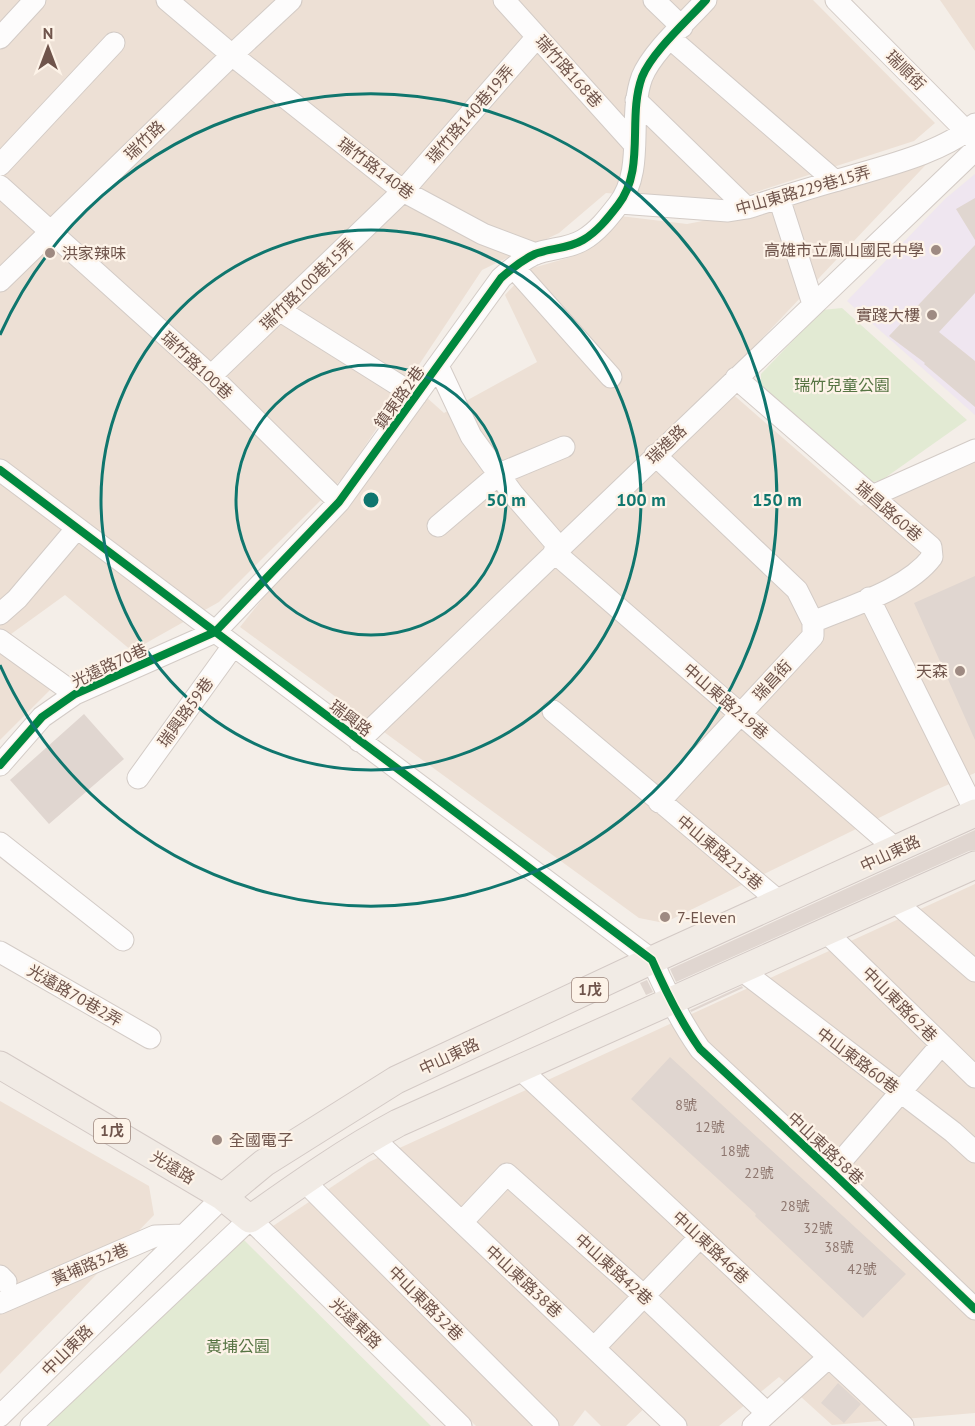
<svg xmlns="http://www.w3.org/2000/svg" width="975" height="1426" viewBox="0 0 975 1426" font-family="'PT Sans','Noto Sans TC',sans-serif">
<rect width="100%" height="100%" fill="#f4eee8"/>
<path fill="#ede0d5" d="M 0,0 L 813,0 L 935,123 L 914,141 L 725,202 L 606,193 L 559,233 L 482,270 L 345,476 L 219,602 L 132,651 L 65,595 L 0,642 Z
M 940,0 L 975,0 L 975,51 Z
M 936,154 L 720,383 L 861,506 L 975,453 L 975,773 L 938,789 L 664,923 L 639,918 L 240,627 L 425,396 L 444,413 L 537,362 L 505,295 L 529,269 L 571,257 L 620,216 L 687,224 L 811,200 Z
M 0,648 L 51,689 L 0,740 Z
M 975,884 L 975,1413 L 832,1425 L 779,1377 L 719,1426 L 687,1426 L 656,1397 L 626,1426 L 601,1426 L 585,1410 L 573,1426 L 476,1426 L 273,1226 L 369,1162 Z
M 0,1101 L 149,1186 L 154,1215 L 0,1374 Z"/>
<path fill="#efe6f0" d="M 975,174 L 975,415 L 847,301 L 945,199 Z"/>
<path fill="#e2ead3" d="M 842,308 L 967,420 L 882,480 L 869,483 L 761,390 L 761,374 L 822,310 Z
M 240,1236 L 431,1426 L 34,1426 Z"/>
<path fill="#e0d6d0" d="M 975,198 L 975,240 L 956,209 Z
M 975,245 L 975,293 L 939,332 L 975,361 L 975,407 L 924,364 L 925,363 L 889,336 Z
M 975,576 L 975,740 L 914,603 Z
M 84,714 L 124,759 L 49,824 L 10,780 Z
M 975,830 L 975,850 L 969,851 L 676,982 L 670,969 Z
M 647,980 L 653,992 L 646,995 L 640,983 Z
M 742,986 L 743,988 L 691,1012 L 690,1010 Z
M 670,1057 L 906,1274 L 863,1318 L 755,1216 L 756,1214 L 631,1099 Z
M 838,1383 L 861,1404 L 844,1423 L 821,1403 Z"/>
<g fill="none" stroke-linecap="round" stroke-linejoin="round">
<defs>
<path id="minor" d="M 167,0 L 232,55 L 403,191 L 483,234 L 536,254
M 504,0 L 633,143
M 654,0 L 682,27
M 836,0 L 975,140
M 0,38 L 35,0
M 671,39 L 835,181
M 636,100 L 747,208
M 0,165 L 114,43
M 0,186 L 211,376 L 339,502
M 779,198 L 813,304
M 620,203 L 728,211 L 747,208 C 776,199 806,189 835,181 C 877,168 943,154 975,124
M 514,268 L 611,377
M 0,281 L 232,55 L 291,0
M 279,310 L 416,396
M 438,366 L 471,436 L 513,494 L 559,547
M 211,376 L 403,191 L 537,37
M 736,378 L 931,547 L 932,557 C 907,590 850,606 813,622
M 655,455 L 797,590 L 813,622 L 813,636 L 659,802
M 0,470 L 652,960 C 666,992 680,1021 700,1049 L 832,1172 L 975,1309
M 872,496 L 975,450
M 438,526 L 499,474 L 564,447
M 554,552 L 897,850
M 869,598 L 975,811
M 0,614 L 17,599 L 77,528
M 0,640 L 75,694
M 553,711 L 781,903
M 359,741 L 975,150
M 0,765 L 42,717 L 75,694 L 215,632 L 339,502 L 501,278 C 511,269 522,260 535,254 C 550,248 568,249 583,240 C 597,232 608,218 618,205 C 646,169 627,118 642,77 C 652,52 687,21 706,0
M 138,778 L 233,646
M 0,843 L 123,940
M 894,901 L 975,971
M 825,931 L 975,1077
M 0,952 L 150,1038
M 740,969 L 953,1132 L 975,1152
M 519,1068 L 903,1426
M 372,1137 L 676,1426
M 832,1172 L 941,1045
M 304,1181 L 548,1426
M 462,1222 L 507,1174 L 644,1296 L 767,1413
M 0,1276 L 6,1282
M 0,1303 L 155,1236 L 183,1235
M 594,1348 L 700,1237
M 0,1416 L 223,1197
M 31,1426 L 250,1219 L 461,1426
M 753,1426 L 829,1357"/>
<path id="major" d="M 0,1065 L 223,1197 L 250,1219 C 298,1185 346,1151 398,1123 L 975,865
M 223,1197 L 264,1163 L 396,1080 L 652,960 L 975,813"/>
</defs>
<use href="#minor" stroke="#d3cbc6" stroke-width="23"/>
<use href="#major" stroke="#d3c9c5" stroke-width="29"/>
<use href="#minor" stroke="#fdfcfc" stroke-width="21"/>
<use href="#major" stroke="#f1ebe5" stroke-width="27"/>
<defs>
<path id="cycleway" d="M 0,470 L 652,960 C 666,992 680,1021 700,1049 L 832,1172 L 975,1309
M 0,765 L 42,717 L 75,694 L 215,632 L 339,502 L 501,278 C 511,269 522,260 535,254 C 550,248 568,249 583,240 C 597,232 608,218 618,205 C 646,169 627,118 642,77 C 652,52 687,21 706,0"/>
</defs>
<use href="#cycleway" stroke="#fdf3e8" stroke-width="11"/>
<use href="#cycleway" stroke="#00873e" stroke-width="8"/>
</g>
<g fill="none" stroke="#0f766e" stroke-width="3">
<circle cx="371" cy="500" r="135"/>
<circle cx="371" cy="500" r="270"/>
<path d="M0 335A406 406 0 1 1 0 665"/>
</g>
<g fill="#9e8a82" stroke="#fdf3e8" stroke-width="2">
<circle cx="936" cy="250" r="6"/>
<circle cx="50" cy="253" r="6"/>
<circle cx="932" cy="315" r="6"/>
<circle cx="960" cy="671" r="6"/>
<circle cx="665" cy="917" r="6"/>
<circle cx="217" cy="1140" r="6"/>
</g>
<g text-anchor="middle" stroke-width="4.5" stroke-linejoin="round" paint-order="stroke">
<g font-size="14" fill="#8d766e">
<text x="686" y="1110">8號</text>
<text x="710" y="1132">12號</text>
<text x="735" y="1156">18號</text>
<text x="759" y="1178">22號</text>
<text x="795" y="1211">28號</text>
<text x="818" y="1233">32號</text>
<text x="839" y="1252">38號</text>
<text x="862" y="1274">42號</text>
</g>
<g fill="#fdf3e8" stroke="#9a847a" stroke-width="1.5">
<rect x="572" y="978" width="36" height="24" rx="4.5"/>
<rect x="94" y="1119" width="36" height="24" rx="4.5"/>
</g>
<g font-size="15" font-weight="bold" fill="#6f544b">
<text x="590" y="995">1戊</text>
<text x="112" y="1136">1戊</text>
</g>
<g font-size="16" fill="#6f544b" stroke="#fdf3e8">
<text transform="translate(906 70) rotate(45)" y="6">瑞順街</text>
<text transform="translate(569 71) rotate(48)" y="6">瑞竹路168巷</text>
<text transform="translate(470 114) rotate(-49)" y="6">瑞竹路140巷19弄</text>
<text transform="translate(144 140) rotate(-44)" y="6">瑞竹路</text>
<text transform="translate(376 168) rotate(37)" y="6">瑞竹路140巷</text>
<text transform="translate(803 190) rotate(-16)" y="6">中山東路229巷15弄</text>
<text transform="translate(307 284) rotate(-44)" y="6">瑞竹路100巷15弄</text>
<text transform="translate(197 365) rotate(43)" y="6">瑞竹路100巷</text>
<text transform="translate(399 397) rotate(-54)" y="6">鎮東路2巷</text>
<text transform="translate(666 444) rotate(-44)" y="6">瑞進路</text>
<text transform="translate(889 511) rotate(41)" y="6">瑞昌路60巷</text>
<text transform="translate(109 665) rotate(-25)" y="6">光遠路70巷</text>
<text transform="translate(772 680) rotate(-47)" y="6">瑞昌街</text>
<text transform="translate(726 701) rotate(41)" y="6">中山東路219巷</text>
<text transform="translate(185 712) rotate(-54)" y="6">瑞興路59巷</text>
<text transform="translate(351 718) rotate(37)" y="6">瑞興路</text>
<text transform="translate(720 852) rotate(40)" y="6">中山東路213巷</text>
<text transform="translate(890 853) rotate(-25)" y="6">中山東路</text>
<text transform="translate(75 995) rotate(30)" y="6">光遠路70巷2弄</text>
<text transform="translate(900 1004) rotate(45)" y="6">中山東路62巷</text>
<text transform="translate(449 1056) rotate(-25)" y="6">中山東路</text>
<text transform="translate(858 1060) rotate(37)" y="6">中山東路60巷</text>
<text transform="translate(826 1148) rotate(43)" y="6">中山東路58巷</text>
<text transform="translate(173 1167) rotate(31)" y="6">光遠路</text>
<text transform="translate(711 1247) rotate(43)" y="6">中山東路46巷</text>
<text transform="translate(90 1264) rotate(-23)" y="6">黃埔路32巷</text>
<text transform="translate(614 1269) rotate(42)" y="6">中山東路42巷</text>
<text transform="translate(524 1281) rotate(43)" y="6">中山東路38巷</text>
<text transform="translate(426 1303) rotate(45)" y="6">中山東路32巷</text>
<text transform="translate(356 1323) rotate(44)" y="6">光遠東路</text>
<text transform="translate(67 1350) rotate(-45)" y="6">中山東路</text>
</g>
<g font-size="16" fill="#6f544b" stroke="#fdf3e8" text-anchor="end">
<text x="924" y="256">高雄市立鳳山國民中學</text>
<text x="62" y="259" text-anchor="start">洪家辣味</text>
<text x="920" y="321">實踐大樓</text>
<text x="948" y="677">天森</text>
<text x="677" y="923" text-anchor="start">7-Eleven</text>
<text x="229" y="1146" text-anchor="start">全國電子</text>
</g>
<g font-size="16" fill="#577544" stroke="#fdf3e8">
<text x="842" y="391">瑞竹兒童公園</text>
<text x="238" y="1352">黃埔公園</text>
</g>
</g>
<circle cx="371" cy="500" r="9" fill="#0f766e" stroke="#fdf3e8" stroke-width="3"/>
<g font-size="18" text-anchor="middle" font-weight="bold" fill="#0f766e" stroke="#fdf3e8" stroke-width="4.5" stroke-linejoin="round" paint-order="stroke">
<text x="506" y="506">50 m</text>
<text x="641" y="506">100 m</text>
<text x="777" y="506">150 m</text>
</g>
<g transform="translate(48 48)" stroke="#fdf3e8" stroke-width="4.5" paint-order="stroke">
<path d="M0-4.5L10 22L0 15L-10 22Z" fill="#6f544b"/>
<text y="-9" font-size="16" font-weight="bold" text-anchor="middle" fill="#6f544b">N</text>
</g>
</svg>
